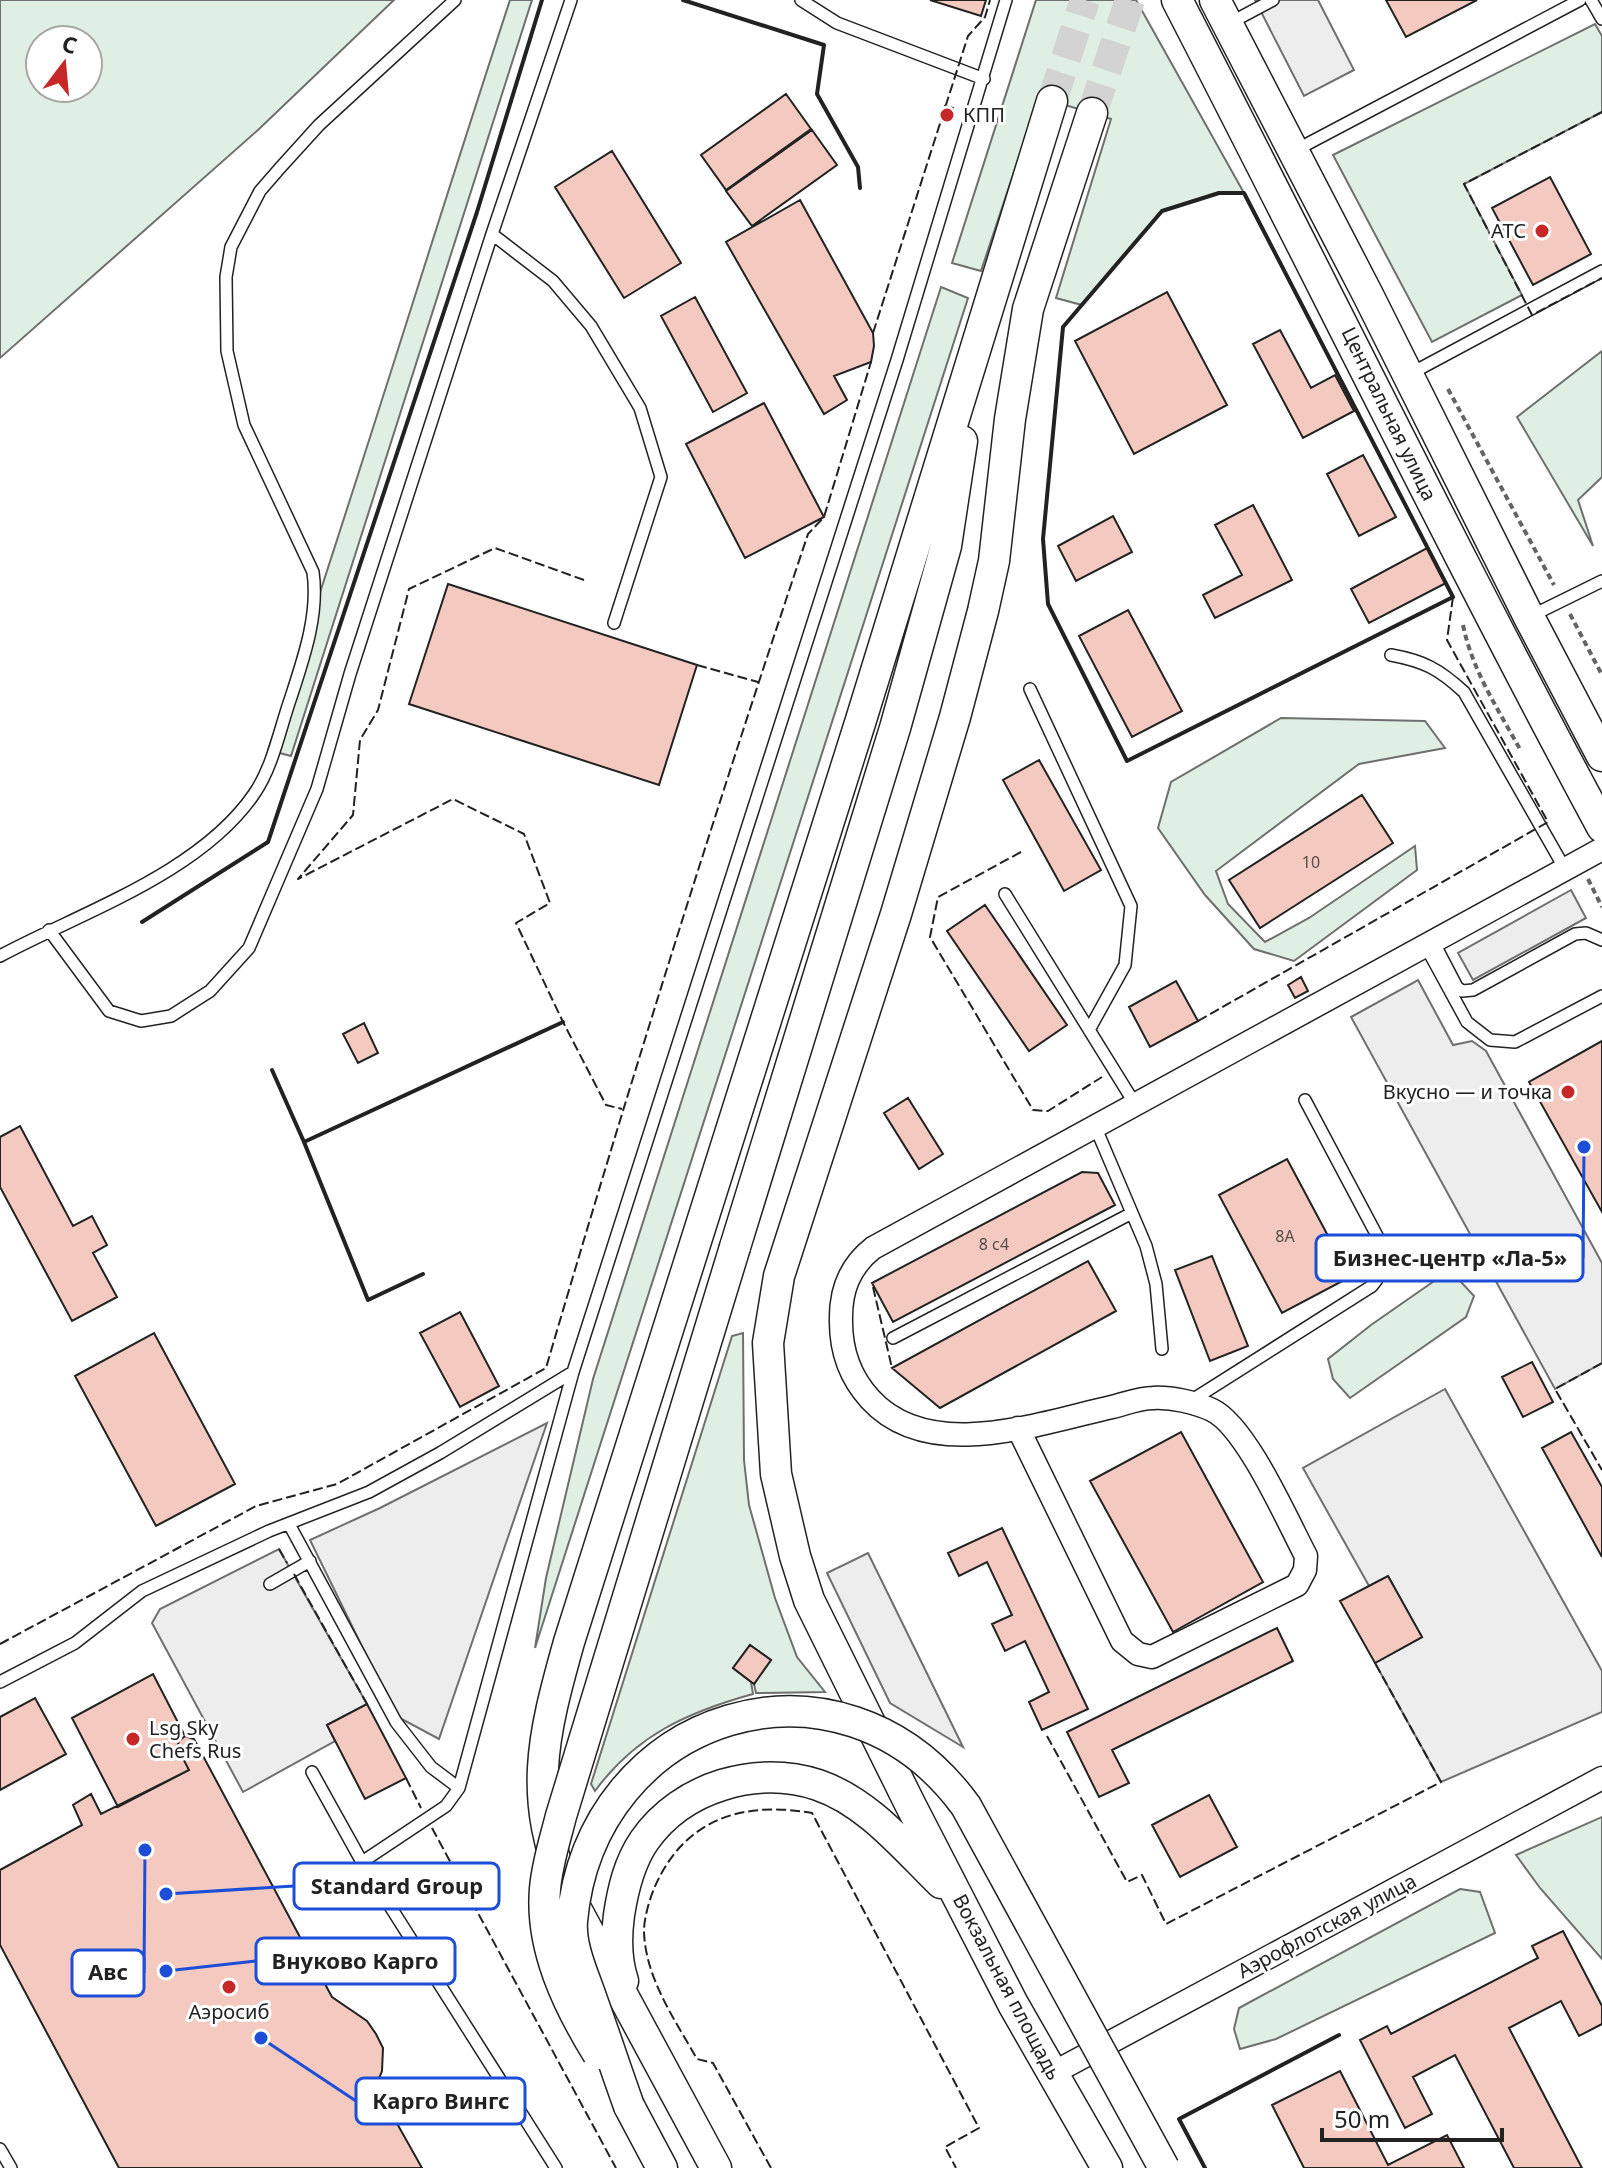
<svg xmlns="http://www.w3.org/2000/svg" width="1602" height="2168" viewBox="0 0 1602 2168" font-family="'Noto Sans',sans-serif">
<rect width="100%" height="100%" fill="#fff"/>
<path fill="#e0efe3" stroke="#6f6f6f" stroke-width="2" fill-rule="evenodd" d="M 0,0 L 394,0 L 258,130 L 0,358 ZM 40,40 L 88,40 L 88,88 L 40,88 Z
M 510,0 L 532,0 L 291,756 L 268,750 C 352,501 428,250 510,0 Z
M 1036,0 L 1136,0 L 1244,193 L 1219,193 L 1162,211 L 1082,305 L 1056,298 L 1111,119 L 1039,97 L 981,271 L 952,263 Z
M 1595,24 L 1602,36 L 1602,112 L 1464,184 L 1522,295 L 1432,342 L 1333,155 Z
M 941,287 L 968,298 L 535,1648 L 546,1578 L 593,1379 Z
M 1602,351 L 1602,477 L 1578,500 L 1593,546 L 1517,417 Z
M 1281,718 L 1425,721 L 1445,748 L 1359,764 L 1216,871 L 1228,904 L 1265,942 L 1309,918 L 1415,846 L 1417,870 L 1294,961 L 1254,949 L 1205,895 L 1158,828 L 1171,782 Z
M 1450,1270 L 1474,1296 L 1466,1317 L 1350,1398 L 1333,1379 L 1328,1359 L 1371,1325 Z
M 743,1333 L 744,1460 L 749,1505 L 775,1598 L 797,1657 L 825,1692 L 756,1693 L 754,1684 L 771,1660 L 750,1645 L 733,1668 L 751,1682 L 753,1694 C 688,1712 636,1735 595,1791 L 591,1784 L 732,1336 Z
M 1602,1817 L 1602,1959 L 1540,1888 L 1516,1855 Z
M 1460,1889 L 1480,1892 L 1495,1933 L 1276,2039 L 1240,2049 L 1234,2029 L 1239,2008 Z"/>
<path fill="#ededed" stroke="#6f6f6f" stroke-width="2" d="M 1255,0 L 1318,0 L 1354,70 L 1304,96 Z
M 1571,890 L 1586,918 L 1473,980 L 1458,953 Z
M 1418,980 L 1453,1045 L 1472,1041 L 1486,1051 L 1602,1263 L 1602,1363 L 1555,1389 L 1351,1017 Z
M 1445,1389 L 1602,1671 L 1602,1712 L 1441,1782 L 1375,1663 L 1422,1637 L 1388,1576 L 1369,1586 L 1303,1468 Z
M 547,1423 L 439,1739 L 396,1716 L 310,1540 L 380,1508 Z
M 279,1549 L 367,1704 L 327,1725 L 335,1741 L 243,1792 L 152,1623 L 160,1609 Z
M 868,1553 L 963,1747 L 890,1703 L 827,1573 Z"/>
<path fill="#f3c9c0" stroke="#222" stroke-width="2" d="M 930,0 L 986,0 L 981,16 Z
M 1386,0 L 1477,0 L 1406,37 Z
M 786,94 L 811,129 L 726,190 L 701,155 Z
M 945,106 L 953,108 L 948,123 L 941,121 Z
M 812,130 L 837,165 L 752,226 L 726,191 Z
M 612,151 L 681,263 L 624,298 L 555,187 Z
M 1550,177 L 1591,254 L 1533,285 L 1492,208 Z
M 800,200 L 873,333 L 874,346 L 871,362 L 834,376 L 847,400 L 824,414 L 726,242 Z
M 1167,292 L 1227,405 L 1134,454 L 1075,341 Z
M 695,297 L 747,393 L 713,412 L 661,316 Z
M 1280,330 L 1311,388 L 1335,375 L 1354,411 L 1303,438 L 1253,344 Z
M 764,403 L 824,517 L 745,558 L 686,444 Z
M 1363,455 L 1396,517 L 1359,536 L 1327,474 Z
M 1253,505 L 1292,580 L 1215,618 L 1203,595 L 1242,575 L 1215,525 Z
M 1113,516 L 1132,552 L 1076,581 L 1058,546 Z
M 1427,548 L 1446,583 L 1369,623 L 1351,589 Z
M 448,584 L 697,665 L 659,785 L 409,704 Z
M 1128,610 L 1182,711 L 1132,737 L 1079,636 Z
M 1039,760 L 1101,870 L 1064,891 L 1003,780 Z
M 1362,795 L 1393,843 L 1260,928 L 1229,880 Z
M 985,905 L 1067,1025 L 1029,1051 L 947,931 Z
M 1301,977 L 1308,991 L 1295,998 L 1288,985 Z
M 1176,981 L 1198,1021 L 1150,1047 L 1129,1007 Z
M 364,1023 L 378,1053 L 358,1063 L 343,1034 Z
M 1602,1041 L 1602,1212 L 1529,1082 Z
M 908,1098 L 943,1154 L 919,1169 L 884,1113 Z
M 20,1126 L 73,1226 L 92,1216 L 107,1245 L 93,1253 L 117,1297 L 72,1321 L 0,1187 L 0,1137 Z
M 1287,1159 L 1350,1277 L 1282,1313 L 1219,1195 Z
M 1082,1172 L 1098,1173 L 1115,1205 L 893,1322 L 872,1283 Z
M 1212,1256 L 1248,1346 L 1210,1361 L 1175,1270 Z
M 1088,1261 L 1116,1311 L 940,1408 L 892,1368 Z
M 460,1312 L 499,1386 L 460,1407 L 420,1333 Z
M 154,1333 L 235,1484 L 156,1526 L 75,1376 Z
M 1532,1362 L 1553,1402 L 1523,1417 L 1502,1377 Z
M 1181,1432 L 1263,1582 L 1173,1632 L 1090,1481 Z
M 1571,1432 L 1602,1487 L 1602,1557 L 1542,1448 Z
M 1002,1528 L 1088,1709 L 1042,1730 L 1029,1702 L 1049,1692 L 1025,1641 L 1005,1651 L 992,1624 L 1012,1615 L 987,1562 L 959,1576 L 948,1553 Z
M 1388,1576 L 1422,1637 L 1375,1663 L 1340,1601 Z
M 1277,1628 L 1293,1661 L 1112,1750 L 1129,1783 L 1099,1797 L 1067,1732 Z
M 750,1645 L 771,1660 L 754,1684 L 733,1668 Z
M 153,1674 L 185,1736 L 179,1741 L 177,1747 L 189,1770 L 118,1807 L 72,1718 Z
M 35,1698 L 66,1754 L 0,1790 L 0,1717 Z
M 367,1704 L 406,1778 L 365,1799 L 327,1725 Z
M 185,1736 L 194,1739 L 332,1997 L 367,2021 L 376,2034 L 383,2048 L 382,2071 L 376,2086 L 422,2168 L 119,2168 L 0,1945 L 0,1870 L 82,1825 L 73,1805 L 91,1794 L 101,1814 L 189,1770 L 177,1747 L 179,1741 Z
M 1209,1795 L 1237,1847 L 1180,1877 L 1152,1825 Z
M 1563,1931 L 1602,2006 L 1602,2024 L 1579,2036 L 1561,2001 L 1509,2028 L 1582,2168 L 1514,2168 L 1455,2055 L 1413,2077 L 1432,2114 L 1405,2128 L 1360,2040 L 1387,2026 L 1391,2034 L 1538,1958 L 1532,1946 Z
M 1340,2071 L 1388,2165 L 1447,2135 L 1464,2168 L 1304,2168 L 1272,2105 Z"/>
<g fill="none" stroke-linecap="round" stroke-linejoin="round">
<path stroke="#d3d3d3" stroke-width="30" stroke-dasharray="30 15" stroke-linecap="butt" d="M 1052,101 L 1085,0
M 1092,113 L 1130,0"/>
<defs>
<path id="lane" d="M 801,0 L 837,23 L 984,79
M 1591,0 L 1602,19
M 1228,24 L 1273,0
M 1294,151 L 1580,0
M 492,234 L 553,281 L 591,326 L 640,408 L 661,477 L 614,623
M 1408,375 L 1602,271
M 1529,617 L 1602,581
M 1391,655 C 1424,661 1439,669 1464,692 L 1565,869
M 1030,689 L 1131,906 L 1125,965 L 1089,1030
M 1005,894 L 1135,1104
M 49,930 L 109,1011 L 141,1021 L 171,1016 L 210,991 L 249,948 L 317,789 L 350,674 L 492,234 L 571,0
M 1433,941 L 1457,987 L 1462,991 L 1473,990 L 1575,934 L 1586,933 L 1602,940
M 1425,945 L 1467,1022 L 1490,1040 L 1515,1042 L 1602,996
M 0,956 C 82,912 200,873 254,794 C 273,767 280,728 291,697 C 304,657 319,614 313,572 L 244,425 L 227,351 L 226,277 L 231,247 L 260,191 L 280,168 L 319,125 L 455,0
M 1095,1126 L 1146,1246 L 1156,1284 L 1162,1349
M 893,1338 L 1132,1213
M 1189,1402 L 1372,1286 C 1383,1273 1386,1263 1383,1247 L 1305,1100
M 289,1524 L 396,1722 L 431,1767 L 459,1788
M 270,1584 L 310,1561
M 0,1682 L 75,1643 L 142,1591 L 269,1531 L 369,1492 L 440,1453 L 573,1372
M 312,1772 L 362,1862 L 556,2168
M 362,1862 L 446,1806 L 459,1788 L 573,1372 L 897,360 L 1006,0
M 0,2149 L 11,2168"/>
<path id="street" d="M 1018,1428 L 1122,1641 L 1138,1654 L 1152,1657 L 1297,1585 L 1305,1570 L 1306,1556 C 1287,1520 1246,1426 1212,1410 C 1195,1402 1171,1397 1153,1398 C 1139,1398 1125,1404 1112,1407 C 1039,1423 929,1464 870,1399 C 850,1377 841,1351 841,1322 C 840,1291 849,1267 873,1248 L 1602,849
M 1053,2073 L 1602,1778"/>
<path id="secondary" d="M 1177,0 C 1319,275 1455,554 1602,827
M 1215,0 L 1368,295 L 1529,617 L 1602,756
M 1092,113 L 1028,309 L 1010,419 L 994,561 L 983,611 L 955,717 L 896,914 L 779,1276 L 768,1343 L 776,1474 L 795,1556 L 809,1600 L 910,1804 L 1013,2004 L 1107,2168
M 735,1247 L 895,728 L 946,546 L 962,441
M 623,1981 C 616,1960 616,1937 619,1915 C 623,1889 629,1863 644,1841 C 682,1786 757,1765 818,1785 C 868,1802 904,1847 941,1883
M 629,2106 L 662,2168
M 716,2168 L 568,1894 C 527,1798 542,1738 569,1642 L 860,723 L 1052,101"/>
</defs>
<use href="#lane" stroke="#222" stroke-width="14"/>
<use href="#street" stroke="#222" stroke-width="25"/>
<use href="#secondary" stroke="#222" stroke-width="33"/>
<path stroke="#646464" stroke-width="4" stroke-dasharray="6 4" stroke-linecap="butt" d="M 1448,389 L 1554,585
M 1570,614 L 1602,675
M 1463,625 C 1472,670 1499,711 1521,751
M 1588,879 L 1602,907"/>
<use href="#lane" stroke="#fff" stroke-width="11"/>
<use href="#street" stroke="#fff" stroke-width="22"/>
<use href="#secondary" stroke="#fff" stroke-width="30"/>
<defs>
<path id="secondary-bridge" d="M 598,2054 C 568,2005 540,1948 545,1889 C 547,1864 555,1840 561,1816 L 735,1247
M 629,2106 C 616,2070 604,2033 591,1997 C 583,1974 570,1946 572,1921 C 591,1711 841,1634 966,1806 L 1164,2168"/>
</defs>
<use href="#secondary-bridge" stroke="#222" stroke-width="33" stroke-linecap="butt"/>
<use href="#secondary-bridge" stroke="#fff" stroke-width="30"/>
<path stroke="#222" stroke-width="2" stroke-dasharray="10 4" stroke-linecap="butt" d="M 1602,112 L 1464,184 L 1532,315 L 1602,278
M 873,333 L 968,36 L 985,17 L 990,0
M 584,580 L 495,548 L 409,589 L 378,710 L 360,740 L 353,815 L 298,879 L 453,799 L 524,834 L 550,903 L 516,923 L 563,1022 L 606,1105 L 622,1109
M 697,665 L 758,682
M 1021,852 L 938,897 L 930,937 L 1033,1110 L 1048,1111 L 1102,1077
M 1198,1021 L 1548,822 L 1447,640 L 1453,597
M 873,1287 L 892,1368
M 1602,1363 L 1555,1389 L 1602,1470
M 279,1549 L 287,1563
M 294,1574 L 367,1704
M 0,1644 L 256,1506 L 337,1484 L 546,1368 C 628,1088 715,811 808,534 L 824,517 L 871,362
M 1047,1736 L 1127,1882 L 1142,1875 L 1166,1924 L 1441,1782 L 1375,1663
M 406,1778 L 421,1808
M 432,1828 L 616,2168
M 771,2168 L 713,2063 L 697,2059 C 675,2020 644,1976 644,1929 C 645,1912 652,1891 660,1876 C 692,1815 749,1802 812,1813 L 979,2128 L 945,2147 L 956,2168"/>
<path stroke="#222" stroke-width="4" d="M 683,0 L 824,45 L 817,94 L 858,167 L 860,188
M 1219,193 L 1244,193 L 1453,597 L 1127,761 L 1048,604 L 1043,539 L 1063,327 L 1162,211 Z
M 142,922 L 268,842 L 477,212 L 542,0
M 272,1070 L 304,1142 L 368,1300 L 423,1274
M 304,1142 L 563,1022
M 1205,2168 L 1179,2119 L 1339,2035"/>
</g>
<g fill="#c62828" stroke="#fff" stroke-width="3">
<circle cx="947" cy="115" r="8"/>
<circle cx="1542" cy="231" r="8"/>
<circle cx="1568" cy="1092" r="8"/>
<circle cx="133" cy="1739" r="8"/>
<circle cx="229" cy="1987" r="8"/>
</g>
<g text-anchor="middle" stroke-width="6" stroke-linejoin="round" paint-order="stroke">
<g font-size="16" fill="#564c4a">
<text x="1311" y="868">10</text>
<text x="1285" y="1242">8А</text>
<text x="994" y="1250">8 с4</text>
</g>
<g font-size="20" fill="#222" stroke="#fff" text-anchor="start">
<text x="963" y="122">КПП</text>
<text x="1526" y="238" text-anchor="end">АТС</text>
<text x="1552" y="1099" text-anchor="end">Вкусно — и точка</text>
<text x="149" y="1735">Lsg Sky<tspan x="149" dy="23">Chefs Rus</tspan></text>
<text x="229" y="2019" text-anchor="middle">Аэросиб</text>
</g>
<g font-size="20" fill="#222" stroke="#fff">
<text transform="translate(1389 414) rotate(64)" y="7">Центральная улица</text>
<text transform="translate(1327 1926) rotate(-28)" y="7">Аэрофлотская улица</text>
<text transform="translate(1007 1987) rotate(62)" y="7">Вокзальная площадь</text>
</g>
</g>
<path fill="none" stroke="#1d4ed8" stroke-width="3" d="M1584 1147L1583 1258M166 1894L294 1886M166 1971L256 1961M145 1850L144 1973M261 2038L356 2101"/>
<g fill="#1d4ed8" stroke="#fff" stroke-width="3">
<circle cx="1584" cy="1147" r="8"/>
<circle cx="166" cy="1894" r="8"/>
<circle cx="166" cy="1971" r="8"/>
<circle cx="145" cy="1850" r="8"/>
<circle cx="261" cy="2038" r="8"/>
</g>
<g fill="#fff" stroke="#1d4ed8" stroke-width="3">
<rect x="1316" y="1235" width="267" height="46" rx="8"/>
<rect x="294" y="1863" width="205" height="46" rx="8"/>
<rect x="256" y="1938" width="199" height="46" rx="8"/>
<rect x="72" y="1950" width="72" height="46" rx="8"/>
<rect x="356" y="2078" width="169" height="46" rx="8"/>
</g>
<g font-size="22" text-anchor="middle" font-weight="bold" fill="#222">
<text x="1450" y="1266">Бизнес-центр «Ла-5»</text>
<text x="397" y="1894">Standard Group</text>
<text x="355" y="1969">Внуково Карго</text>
<text x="108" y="1980">Авс</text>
<text x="441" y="2109">Карго Вингс</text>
</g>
<g transform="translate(64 64) rotate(16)"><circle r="38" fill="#ffffff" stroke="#a7a7a7" stroke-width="2"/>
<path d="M0-6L14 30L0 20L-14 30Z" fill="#c62828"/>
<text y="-12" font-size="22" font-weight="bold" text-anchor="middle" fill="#222222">С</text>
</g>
<path d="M1322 2128v12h180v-12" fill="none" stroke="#222222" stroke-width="4"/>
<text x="1334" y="2128" font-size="24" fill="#222222" stroke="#ffffff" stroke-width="6" paint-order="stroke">50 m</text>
</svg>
